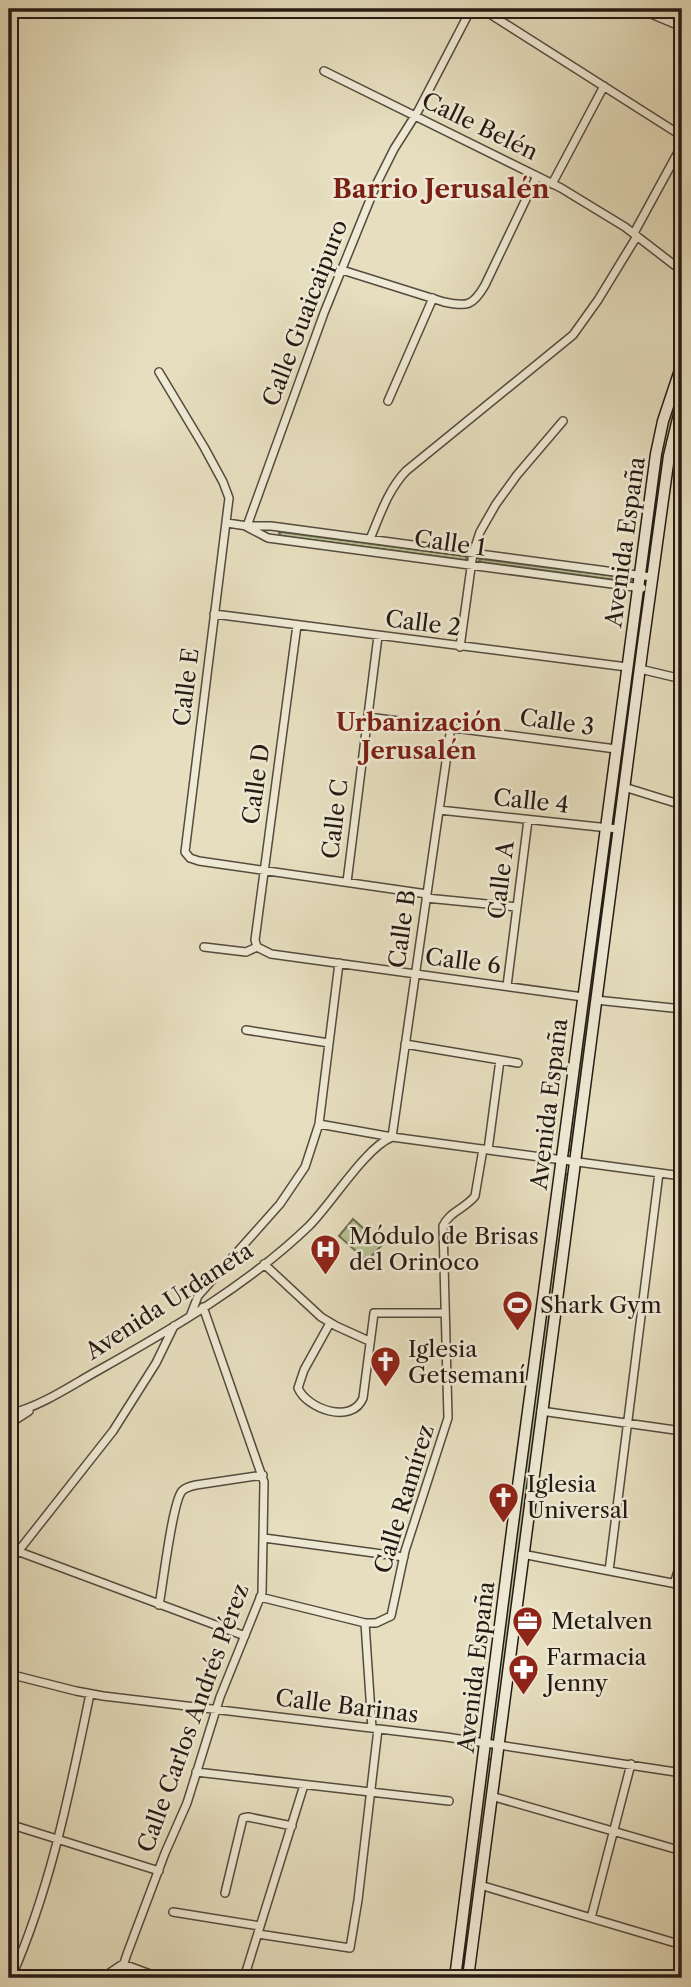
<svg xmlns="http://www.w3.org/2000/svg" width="691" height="1987" viewBox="0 0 691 1987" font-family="'Libre Caslon Text',serif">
<rect width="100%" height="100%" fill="#e6debe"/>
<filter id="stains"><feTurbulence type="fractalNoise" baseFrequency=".00286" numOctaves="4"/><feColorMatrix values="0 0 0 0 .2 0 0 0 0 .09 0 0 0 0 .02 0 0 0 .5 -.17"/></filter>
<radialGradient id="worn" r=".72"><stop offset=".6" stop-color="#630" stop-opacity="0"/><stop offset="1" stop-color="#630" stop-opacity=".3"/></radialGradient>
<path fill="#b5c191" stroke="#6d6d52" stroke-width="2" d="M 682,375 L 682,390 L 672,424 L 665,455 L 649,571 L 646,572 L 660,454 L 667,422 Z
M 281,532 L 465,556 L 467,558 L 465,560 L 281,536 L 279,533 Z
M 481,559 L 630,578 L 632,580 L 630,582 L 481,562 L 479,560 Z
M 640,606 L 643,608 L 615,822 L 613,823 L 611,823 Z
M 611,838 L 612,840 L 571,1149 L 569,1151 L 568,1149 Z
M 565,1173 L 568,1176 L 495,1737 L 493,1740 L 490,1738 L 516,1531 Z
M 353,1219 L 382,1245 L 367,1261 L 339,1236 Z
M 490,1759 L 492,1762 L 464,1978 L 459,1978 L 487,1760 Z"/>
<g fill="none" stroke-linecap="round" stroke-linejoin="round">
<path stroke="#697b73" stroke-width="2.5" d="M 9,308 L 11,325 L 9,340"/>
<defs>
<path id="street" d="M 482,9 L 682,136
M 639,9 L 682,27
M 324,71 L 561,188 L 625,227 L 682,271
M 552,184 L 604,86
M 634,233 L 682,145
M 342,270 L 444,302 C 467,307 473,306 485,285 L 537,176
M 159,372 L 204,447 L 223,482 L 229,498 L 185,852 L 190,858 L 199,861 L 427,894
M 388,401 L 433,298
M 671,442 L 682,446
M 227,523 L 247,526 L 271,526 L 652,577
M 247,526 L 324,313 L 376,185 L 394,149 L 418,111 L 471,9
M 247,527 L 268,538 L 642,588
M 370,539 C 380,515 388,490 406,471 L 573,335 L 598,300 L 637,236
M 214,614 L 627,667
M 460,647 L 473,553 L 480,532 L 496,504 L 517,475 L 563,421
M 640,669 L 682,679
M 368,717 L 616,749
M 624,787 L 682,805
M 439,810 L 618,829
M 347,882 L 378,636
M 426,898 L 517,907
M 204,947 L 246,952 L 257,947
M 257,947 L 271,954 L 583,997
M 257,947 L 255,940 L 297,625
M 507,986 L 528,820
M 596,1000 L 682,1009
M 246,1030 L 329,1043
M 405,1044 L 518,1063
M 319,1124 L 392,1137 L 682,1176
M 392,1137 L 451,727
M 488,1150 L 500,1060
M 264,1264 L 321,1317 L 336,1326 L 369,1341
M 191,1314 L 198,1296 L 280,1204 L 305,1167 L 319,1124 L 339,963
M 330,1323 L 304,1370 L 298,1388 C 307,1409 352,1425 363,1398 L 374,1313 L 445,1313
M 541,1411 L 682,1431
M 9,1414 C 42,1406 70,1386 99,1370 C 172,1329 249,1284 309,1226 C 332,1203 365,1148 392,1137
M 9,1424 L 29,1411
M 264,1538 L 404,1557
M 17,1551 L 245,1636
M 522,1554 L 682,1585
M 9,1563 L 113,1431 L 156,1363 L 174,1326
M 609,1571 L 659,1173
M 674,1584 L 682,1558
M 260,1597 L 365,1623 L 376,1623 L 391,1616 L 405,1551 L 448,1418 L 443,1226 C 449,1212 466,1208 475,1196 L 483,1149
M 159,1605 C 163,1585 172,1503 182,1491 C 186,1487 191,1486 196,1485 L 263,1475
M 365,1623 L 372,1728
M 9,1674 L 76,1691 L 103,1696 L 446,1737 L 682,1773
M 196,1772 L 449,1801
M 491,1796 L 682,1851
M 9,1824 L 159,1871
M 480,1885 L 682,1945
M 225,1893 L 243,1818 L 248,1817 L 292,1826
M 173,1912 L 260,1926
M 591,1918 L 631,1764
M 258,1934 L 350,1948 L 358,1900 L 378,1729
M 468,1973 L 486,1978
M 11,1978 C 51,1888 70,1790 90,1694
M 102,1978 L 123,1964 L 161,1978
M 119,1978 L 127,1954 L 165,1853 L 187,1803 L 220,1697 L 262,1593 L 264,1482 L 203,1307
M 244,1978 L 304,1785"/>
<path id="secondary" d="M 455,1978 L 512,1531 L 656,454 L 663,421 L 682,364
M 468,1978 L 642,652 L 669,456 L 682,402"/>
</defs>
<use href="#street" stroke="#554a3e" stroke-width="10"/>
<use href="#secondary" stroke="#251914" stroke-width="13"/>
<use href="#street" stroke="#efead5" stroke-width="7"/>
<use href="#secondary" stroke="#efead5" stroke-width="10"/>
</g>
<defs>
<symbol id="hospital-pin" viewBox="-11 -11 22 30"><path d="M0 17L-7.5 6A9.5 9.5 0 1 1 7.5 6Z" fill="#8f2418" stroke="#efead5"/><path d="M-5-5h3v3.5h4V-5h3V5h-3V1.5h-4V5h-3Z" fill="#fff"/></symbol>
<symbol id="stadium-pin" viewBox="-11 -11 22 30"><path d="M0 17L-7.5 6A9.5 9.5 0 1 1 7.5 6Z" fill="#8f2418" stroke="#efead5"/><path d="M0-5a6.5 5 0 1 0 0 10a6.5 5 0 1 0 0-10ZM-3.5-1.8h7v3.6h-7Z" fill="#fff"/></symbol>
<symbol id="church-pin" viewBox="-11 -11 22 30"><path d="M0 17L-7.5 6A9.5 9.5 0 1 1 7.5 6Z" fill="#8f2418" stroke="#efead5"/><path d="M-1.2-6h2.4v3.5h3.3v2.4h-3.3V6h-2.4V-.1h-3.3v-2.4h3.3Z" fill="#fff"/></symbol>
<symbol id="office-pin" viewBox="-11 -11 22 30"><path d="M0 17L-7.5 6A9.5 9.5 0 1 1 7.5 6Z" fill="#8f2418" stroke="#efead5"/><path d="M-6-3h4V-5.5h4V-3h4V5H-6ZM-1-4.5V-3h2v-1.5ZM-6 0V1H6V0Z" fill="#fff"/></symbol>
<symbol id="pharmacy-pin" viewBox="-11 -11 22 30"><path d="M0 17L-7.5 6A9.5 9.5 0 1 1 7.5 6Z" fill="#8f2418" stroke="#efead5"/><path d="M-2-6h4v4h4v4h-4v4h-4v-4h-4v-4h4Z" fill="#fff"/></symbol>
</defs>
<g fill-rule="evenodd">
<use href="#hospital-pin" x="308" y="1232" width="35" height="47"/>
<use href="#stadium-pin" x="500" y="1288" width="35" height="47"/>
<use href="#church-pin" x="368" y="1344" width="35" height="47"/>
<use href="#church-pin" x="486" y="1480" width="35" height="47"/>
<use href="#office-pin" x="510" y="1604" width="35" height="47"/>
<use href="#pharmacy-pin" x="506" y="1652" width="35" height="47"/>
</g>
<g text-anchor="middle" stroke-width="5" stroke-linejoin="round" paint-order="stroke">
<g font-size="23" fill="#251914" stroke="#efead5">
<text transform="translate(480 126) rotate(26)" y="8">Calle Belén</text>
<text transform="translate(305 313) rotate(-69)" y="8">Calle Guaicaipuro</text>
<text transform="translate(625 542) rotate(-82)" y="8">Avenida España</text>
<text transform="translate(450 543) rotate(8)" y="8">Calle 1</text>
<text transform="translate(423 623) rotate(7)" y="8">Calle 2</text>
<text transform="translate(186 687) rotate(-83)" y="8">Calle E</text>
<text transform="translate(557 722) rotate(8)" y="8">Calle 3</text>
<text transform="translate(256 784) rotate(-82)" y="8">Calle D</text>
<text transform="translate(531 801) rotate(6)" y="8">Calle 4</text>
<text transform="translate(335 819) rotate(-83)" y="8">Calle C</text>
<text transform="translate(501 880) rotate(-83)" y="8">Calle A</text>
<text transform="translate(402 929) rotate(-82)" y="8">Calle B</text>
<text transform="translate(463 961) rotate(7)" y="8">Calle 6</text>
<text transform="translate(549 1104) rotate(-83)" y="8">Avenida España</text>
<text transform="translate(169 1301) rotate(-33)" y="8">Avenida Urdaneta</text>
<text transform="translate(404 1499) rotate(-73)" y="8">Calle Ramírez</text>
<text transform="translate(476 1667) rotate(-83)" y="8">Avenida España</text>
<text transform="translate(347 1706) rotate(7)" y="8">Calle Barinas</text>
<text transform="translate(193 1718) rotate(-70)" y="8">Calle Carlos Andrés Pérez</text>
</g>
<g font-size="23" fill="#251914" stroke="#efead5" text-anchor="start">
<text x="349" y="1244">Módulo de Brisas<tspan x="349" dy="26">del Orinoco</tspan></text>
<text x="540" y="1313">Shark Gym</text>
<text x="408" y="1357">Iglesia<tspan x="408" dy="26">Getsemaní</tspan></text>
<text x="527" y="1492">Iglesia<tspan x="527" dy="26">Universal</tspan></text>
<text x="551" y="1629">Metalven</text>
<text x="546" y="1665">Farmacia<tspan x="546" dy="26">Jenny</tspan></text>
</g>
<g font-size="24" font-weight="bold" fill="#7a1f14" stroke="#efead5">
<text x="419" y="731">Urbanización<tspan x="419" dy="28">Jerusalén</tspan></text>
</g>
<g font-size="26" font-weight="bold" fill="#7a1f14" stroke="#efead5">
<text x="441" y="198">Barrio Jerusalén</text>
</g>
</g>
<rect width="691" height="1987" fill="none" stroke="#e6debe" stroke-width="35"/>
<rect x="10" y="10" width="670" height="1966" fill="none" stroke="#251914" stroke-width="3.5"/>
<rect x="18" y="18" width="656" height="1952" fill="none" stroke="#251914" stroke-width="2"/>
<rect width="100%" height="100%" filter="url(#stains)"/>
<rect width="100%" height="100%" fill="url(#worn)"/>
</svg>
